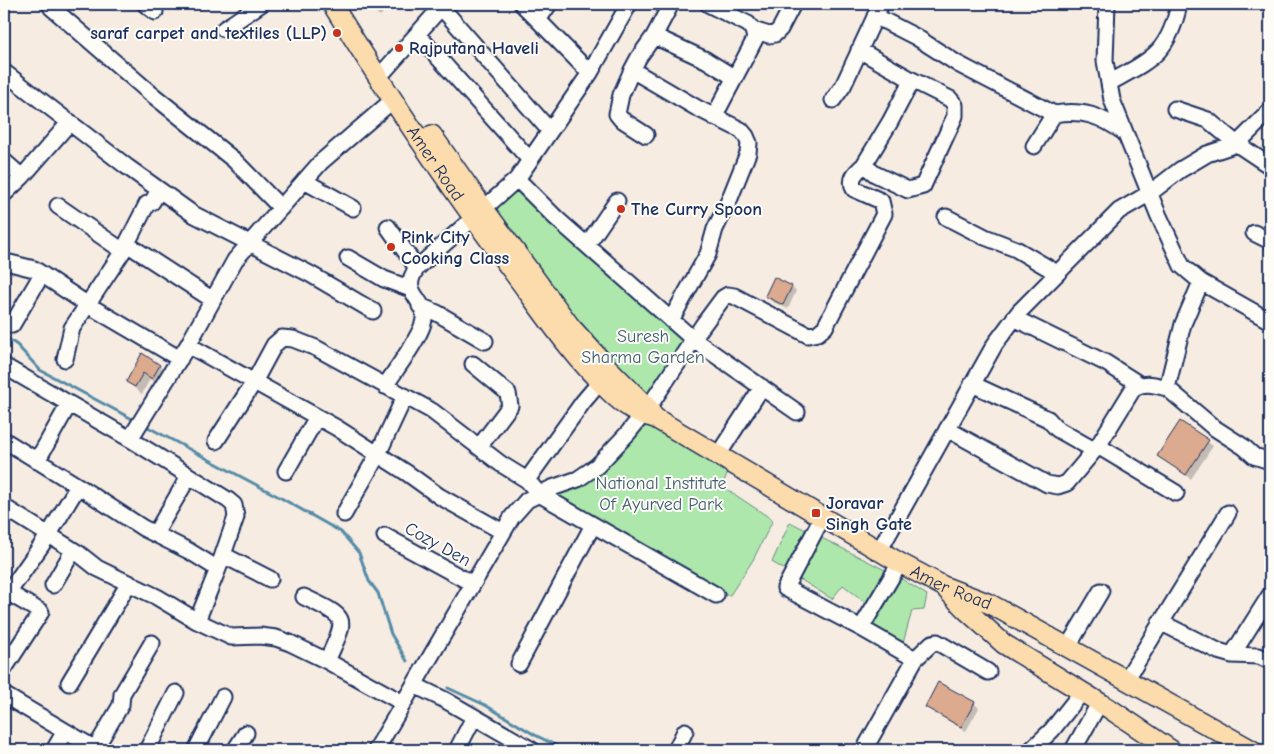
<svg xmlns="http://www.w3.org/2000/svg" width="1274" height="754" viewBox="0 0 1274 754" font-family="'Comic Neue',sans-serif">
<rect width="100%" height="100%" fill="#f6ece2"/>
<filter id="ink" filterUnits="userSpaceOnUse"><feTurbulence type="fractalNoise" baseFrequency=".02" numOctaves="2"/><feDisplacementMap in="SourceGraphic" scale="10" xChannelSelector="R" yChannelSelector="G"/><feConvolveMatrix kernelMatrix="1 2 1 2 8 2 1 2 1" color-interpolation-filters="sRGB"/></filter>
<g filter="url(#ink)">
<path fill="#aee7ab" stroke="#648b84" d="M 516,183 L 690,341 L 650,400 L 628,384 L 487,209 Z
M 648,419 L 730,467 L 722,486 L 773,520 L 753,560 L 730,595 L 720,595 L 547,495 Z
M 790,522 L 897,576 L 927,595 L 924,610 L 912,611 L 903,643 L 864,625 L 874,609 L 843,585 L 832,599 L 772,562 Z"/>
<path fill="#0003" d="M 366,4 L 391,4 L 380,16 Z
M 775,279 L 792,287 L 796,291 L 788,309 L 771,301 L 767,296 Z
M 143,355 L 160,366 L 167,373 L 160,385 L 150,379 L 142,394 L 127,382 Z
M 1181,423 L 1213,446 L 1191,479 L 1164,460 Z
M 939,684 L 974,703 L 979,708 L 966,731 L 931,711 L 926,707 Z"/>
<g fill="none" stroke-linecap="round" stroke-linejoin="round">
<path stroke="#548ba7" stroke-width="3" d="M 4,336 L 17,345 L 40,370 L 136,421
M 144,425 L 281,498 L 341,532 L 359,553 L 369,581 L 378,593 L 391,634 L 407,661
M 448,688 L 485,705 L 535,735 L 565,750"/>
</g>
<path fill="#dcaa8e" stroke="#1b2f5e" d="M 365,4 L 382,4 L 374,12 Z
M 774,277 L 792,286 L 783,305 L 765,296 Z
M 142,353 L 160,365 L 152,379 L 143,373 L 135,387 L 126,382 Z
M 1180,421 L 1209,440 L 1186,475 L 1157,456 Z
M 938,682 L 975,702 L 961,727 L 925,707 Z"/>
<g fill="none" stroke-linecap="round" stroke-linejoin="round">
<defs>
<path id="minor" d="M 145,4 L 155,12
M 522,4 L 538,20 L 549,4
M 671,4 L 654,36 L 639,57 L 632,70 L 697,108 L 741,130 L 746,136 L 749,143 L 748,153 L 728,203 L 715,229 L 708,254 L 671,320
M 708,4 L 748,24 L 753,30 L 755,39 L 714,117
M 1107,4 L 1105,61 L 1112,100 L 1158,214 L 1182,266 L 1201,282 L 1270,321
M 51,7 L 149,92 L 234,160 L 281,208
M 441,7 L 550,131
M 875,16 L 916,37 L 958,64 L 1054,114 C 1083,109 1101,116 1125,133
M 224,29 L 261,4
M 753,30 L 769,35 L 775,34 L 780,29 L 793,4
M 417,34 L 530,160
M 654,36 L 706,60 L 735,78
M 859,50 L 912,80 L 950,99 L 955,105 L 955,116 L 923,186 L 908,190 L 875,174 L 864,165 L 890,122 L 912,80
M 632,70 L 621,95 L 617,114 L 621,119 L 646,135
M 4,72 L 126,166 L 193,214 L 310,274 L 373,311
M 590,73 L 629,4
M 378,78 L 444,4
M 1109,83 C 1150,60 1169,54 1179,4
M 833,100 L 843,86 L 881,4
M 1175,109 L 1208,120 L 1237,144 L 1270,166
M 1034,146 L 1054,114
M 4,161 L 22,177
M 517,179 L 556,218 L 694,340 L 797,412
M 304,181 L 353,208
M 4,194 L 22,177 L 70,122
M 58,206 L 123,251
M 946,217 L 985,237 L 1016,249 L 1057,273
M 388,227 L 417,268
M 1254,233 L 1270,241
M 127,244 L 213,300
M 587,245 L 617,201
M 348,258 L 384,279 L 411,289
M 4,263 L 10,263 L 34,269 L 88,305 L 180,359
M 1201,282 L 1183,324 L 1167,388 L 1213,427 L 1244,447 L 1254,456 L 1270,461
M 420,306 L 437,313 L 485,341
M 1014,318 L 1106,363 L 1139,384
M 12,325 L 42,274
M 188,345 L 337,428 L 407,473 L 439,496 L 503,532
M 65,359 L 72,328 L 123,251 L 147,204 L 152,202 L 159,190
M 473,364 L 508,393 L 510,406 L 479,447
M 4,366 L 130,439 L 228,500 L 234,505 L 236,517 L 218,569 L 189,551 L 143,528 L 78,486 L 48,536 L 8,593
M 972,384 L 1048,419 L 1057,429 L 1094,450
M 385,386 C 394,372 424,333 424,318 C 425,297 399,293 417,268 L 517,179 L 590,73 L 538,20
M 947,429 L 1047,484 L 1058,486 L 1067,483 L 1098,446 L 1133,389 C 1144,381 1155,385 1167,388
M 130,439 L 188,345 L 235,260 L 321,162 L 393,100
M 4,440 L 78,486
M 216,441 L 254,382 L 274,345 L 282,338 L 293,339 L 316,348 L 432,411 L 501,464 L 527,480 L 539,494 L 716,595
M 1098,446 L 1176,493
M 718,455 L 762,387
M 37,461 L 69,404
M 286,471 L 317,417
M 527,480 L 583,402 L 600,382
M 4,507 L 78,553 L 97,568 L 157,597 L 197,621 L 218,569
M 344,514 L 378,454 L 405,396
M 823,516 L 785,588 L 861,628
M 155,534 L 189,476
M 385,536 L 473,584
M 879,551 L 995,344 L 1019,312 L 1119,211 L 1150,193 L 1180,170 L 1207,154 L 1237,144 L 1270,111
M 223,555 L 270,579
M 53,585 L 73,551
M 4,590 L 41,612 L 4,669
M 304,597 C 350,619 347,616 327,661
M 197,621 L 231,637 L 260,636 L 276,638 L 290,643 L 327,661 L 403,703
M 1160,622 L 1218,651 L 1232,655 L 1259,656 L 1270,661
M 1067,648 L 1101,591
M 1232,655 L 1270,595
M 915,659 L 932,643 L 937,642 L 988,672
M 519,664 L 593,525
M 1126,680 L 1228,513
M 69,683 L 129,583
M 414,685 L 445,700 L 532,750
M 4,695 L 97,750
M 95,749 L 121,705 L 122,694 L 152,643
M 54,750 L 65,731
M 147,750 L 176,693
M 196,750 L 223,697
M 235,750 L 246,733
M 376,750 L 512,517 L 527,500 L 552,488 L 578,479 L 597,466 L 628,433 L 648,408 L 703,325 L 723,298 L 728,295 L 734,296 L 808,335 L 818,333 L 825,327 L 884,214 L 881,201 L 854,189 C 849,178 856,172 864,165
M 457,750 L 474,717
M 676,750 L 685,731
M 864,750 L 915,659 L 861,628 L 900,563
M 1031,750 L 1052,730 L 1082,692
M 1073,750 L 1100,702"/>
<g id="major">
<path id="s1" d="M 332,4 C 390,98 452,191 519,280 C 547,318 575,359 610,392 C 622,404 638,414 655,418 L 900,563 L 943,586 L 990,604 L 1252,750"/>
<path d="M 432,135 L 484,209 L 570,326 L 608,368 L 648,408 L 654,417"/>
<path d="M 947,590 L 965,609 L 1004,644 L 1110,709 L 1171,750"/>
</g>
</defs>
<use href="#minor" stroke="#1b2f5e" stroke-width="19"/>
<use href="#major" stroke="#1b2f5e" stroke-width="22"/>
<use href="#minor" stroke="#fdfcf7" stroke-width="15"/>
<use href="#major" stroke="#fcdcac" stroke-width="19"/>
</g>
</g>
<g fill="#c8321e" stroke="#fdfcf7" stroke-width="2">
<circle cx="337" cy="33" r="5"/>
<circle cx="399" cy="48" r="5"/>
<circle cx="621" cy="209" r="5"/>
<circle cx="391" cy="247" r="5"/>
<rect x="811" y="508" width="10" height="10" rx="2.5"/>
</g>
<g text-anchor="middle" stroke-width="4" stroke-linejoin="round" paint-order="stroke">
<g font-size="18" font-weight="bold" fill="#1b2f5e" stroke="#fdfcf7" text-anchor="start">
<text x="327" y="39" text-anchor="end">saraf carpet and textiles (LLP)</text>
<text x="409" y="54">Rajputana Haveli</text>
<text x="631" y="215">The Curry Spoon</text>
<text x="401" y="243">Pink City<tspan x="401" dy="21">Cooking Class</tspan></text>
<text x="826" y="509">Joravar<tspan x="826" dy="21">Singh Gate</tspan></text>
</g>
<g font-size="18" fill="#1b2f5e" stroke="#fdfcf7">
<text dy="6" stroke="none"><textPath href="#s1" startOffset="190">Amer Road</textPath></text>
<text transform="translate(438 544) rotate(29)" y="6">Cozy Den</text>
<text dy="6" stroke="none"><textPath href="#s1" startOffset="872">Amer Road</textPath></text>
</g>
<g font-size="18" fill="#405d71" stroke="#fdfcf7">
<text x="643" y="342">Suresh<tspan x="643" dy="21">Sharma Garden</tspan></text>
<text x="661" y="489">National Institute<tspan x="661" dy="21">Of Ayurved Park</tspan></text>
</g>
</g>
<rect width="1274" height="754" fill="none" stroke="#fdfcf7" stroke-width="20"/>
<rect x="10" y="10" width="1254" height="734" fill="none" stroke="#1b2f5e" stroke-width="2" filter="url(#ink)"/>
</svg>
